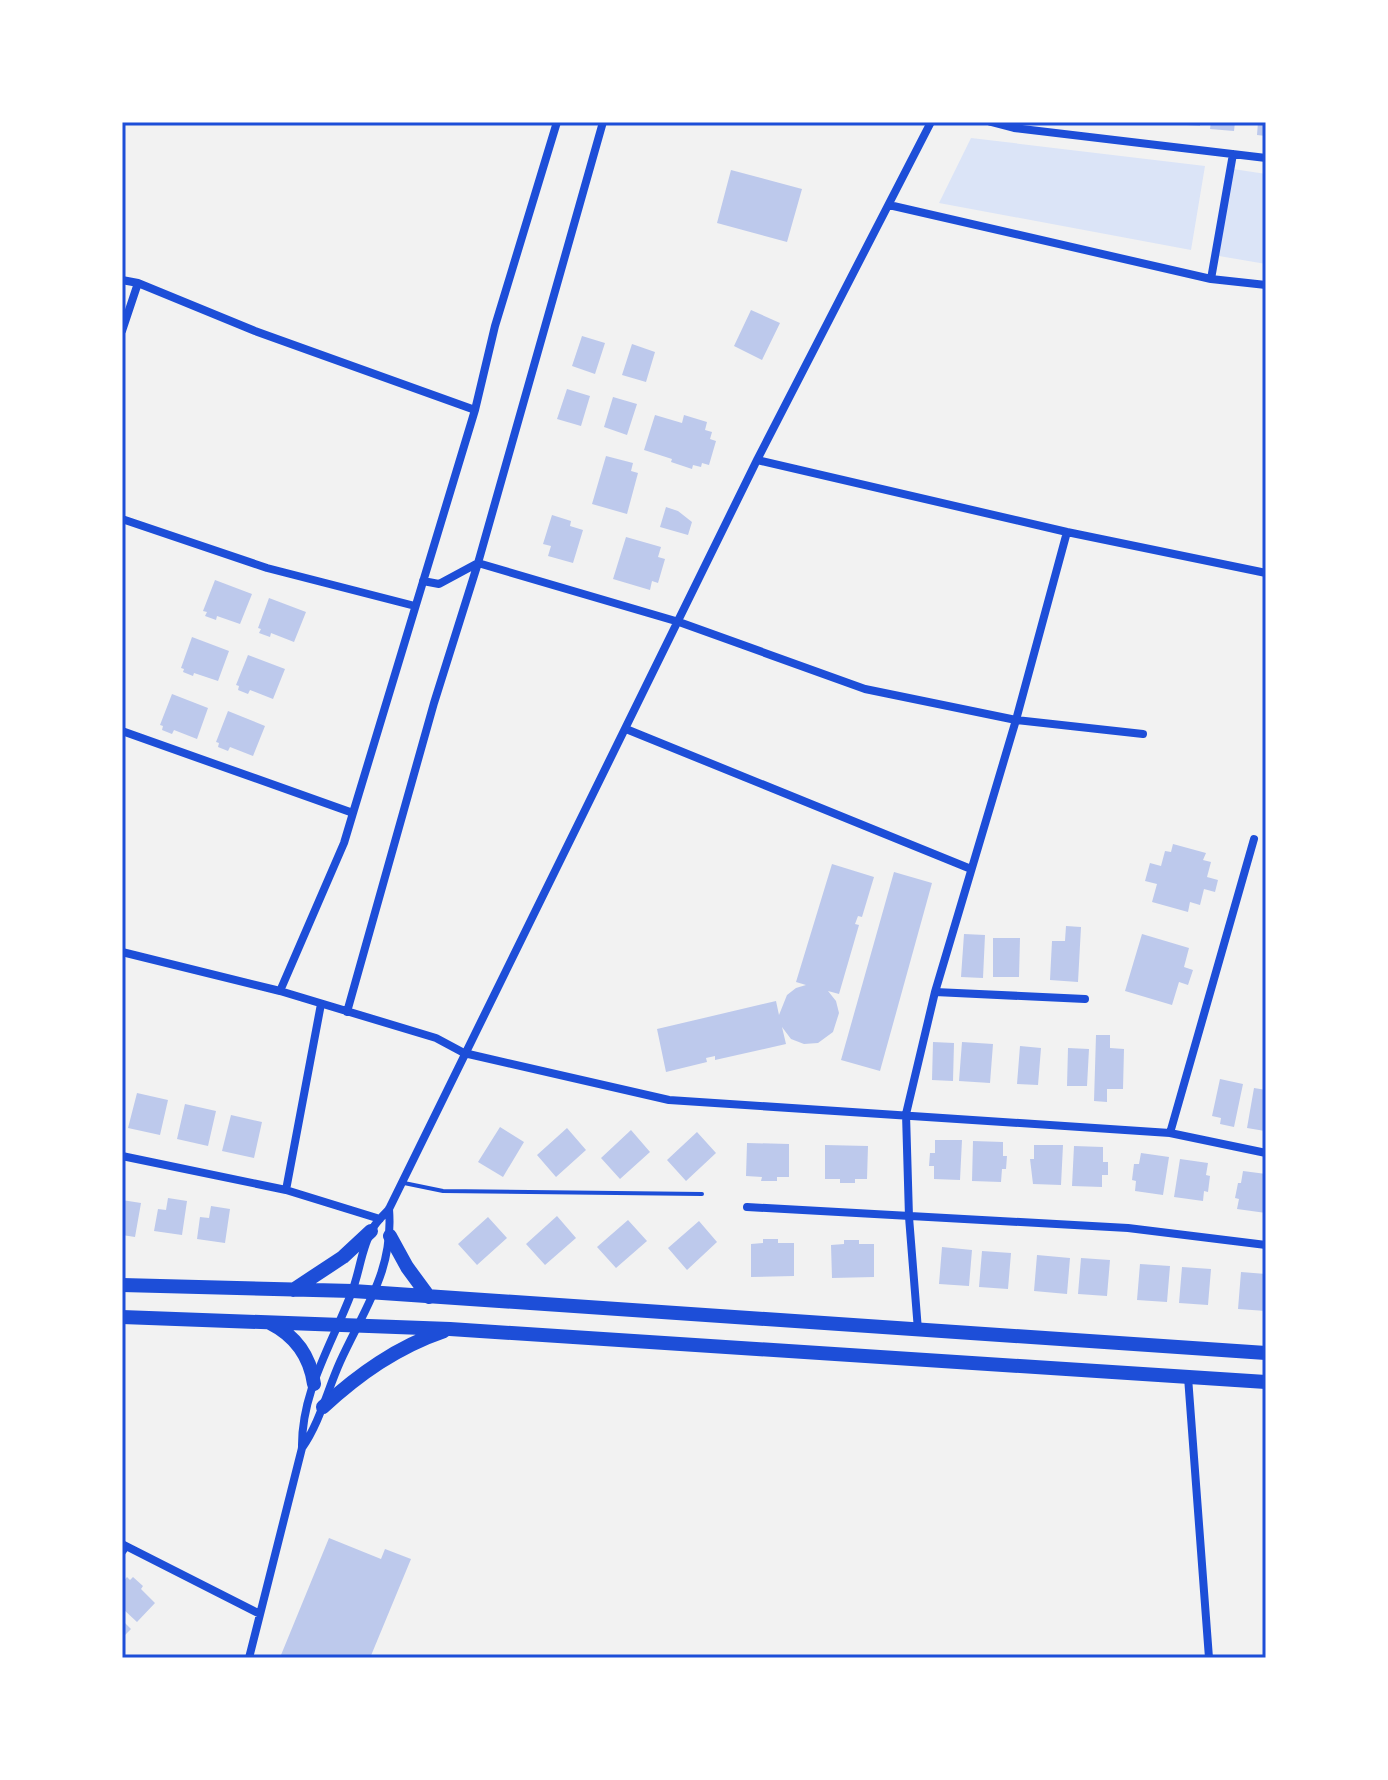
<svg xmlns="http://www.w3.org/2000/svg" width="1388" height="1780" viewBox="0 0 1388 1780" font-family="'Golos Text',sans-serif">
<rect width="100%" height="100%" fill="#f2f2f2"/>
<path fill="#dbe4f7" d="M 971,138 L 1205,166 L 1191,250 L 939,203 Z
M 1233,169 L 1266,174 L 1266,264 L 1219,256 Z"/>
<path fill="#bdc9ec" d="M 1173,122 L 1200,122 L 1200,126 L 1173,124 Z
M 1211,122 L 1235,122 L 1234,131 L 1210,129 Z
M 1258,122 L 1266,122 L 1266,136 L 1257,135 Z
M 731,170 L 802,189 L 787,242 L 717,223 Z
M 751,310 L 780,323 L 762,360 L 734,346 Z
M 582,336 L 605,343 L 595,374 L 572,366 Z
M 632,344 L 655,352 L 646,382 L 622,375 Z
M 567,389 L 590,396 L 581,426 L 557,419 Z
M 613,397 L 637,404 L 627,435 L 604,427 Z
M 655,415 L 682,423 L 684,415 L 707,422 L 705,430 L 712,432 L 710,439 L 716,441 L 709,465 L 702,463 L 701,467 L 693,465 L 692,469 L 671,462 L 672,459 L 644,450 Z
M 606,456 L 633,463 L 631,471 L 638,473 L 627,514 L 592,504 Z
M 666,507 L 678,511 L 692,522 L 688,535 L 660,527 Z
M 552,515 L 571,521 L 570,526 L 583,530 L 573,563 L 548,556 L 551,546 L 543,544 Z
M 626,537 L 661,547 L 658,557 L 665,559 L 658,583 L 652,581 L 650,590 L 613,579 Z
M 215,580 L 252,594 L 240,624 L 217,616 L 216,620 L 205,616 L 207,612 L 203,611 Z
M 269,598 L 306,612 L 294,642 L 271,633 L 270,637 L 259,633 L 261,629 L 258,628 Z
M 192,637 L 229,651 L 218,681 L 194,673 L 193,676 L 183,672 L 184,669 L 181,668 Z
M 248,655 L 285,669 L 273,699 L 250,690 L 248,694 L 238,690 L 239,686 L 236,685 Z
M 172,694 L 208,708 L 197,739 L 174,730 L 172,734 L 162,730 L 163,726 L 160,725 Z
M 228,711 L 265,726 L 253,756 L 230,747 L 228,751 L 218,747 L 219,743 L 216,742 Z
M 1173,844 L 1206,853 L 1203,860 L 1211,862 L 1207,877 L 1218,880 L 1215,892 L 1204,889 L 1200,905 L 1190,902 L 1188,912 L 1152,902 L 1157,884 L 1145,881 L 1150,863 L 1161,866 L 1165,851 L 1171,852 Z
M 832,864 L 874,877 L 862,917 L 858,916 L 855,924 L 859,925 L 839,994 L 828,991 L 836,1001 L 839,1013 L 833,1032 L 818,1043 L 804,1044 L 791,1039 L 782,1027 L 786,1044 L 715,1060 L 715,1056 L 706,1058 L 707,1062 L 666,1072 L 657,1029 L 776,1001 L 779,1015 L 787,995 L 796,988 L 806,985 L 796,982 Z
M 894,872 L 932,883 L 880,1071 L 841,1060 Z
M 1066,926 L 1081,927 L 1078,982 L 1050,980 L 1052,941 L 1065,941 Z
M 964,934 L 985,935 L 983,978 L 961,977 Z
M 1142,934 L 1189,948 L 1184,967 L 1193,970 L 1188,985 L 1179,982 L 1172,1005 L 1125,991 Z
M 993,938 L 1020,938 L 1019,977 L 993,977 Z
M 1096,1035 L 1110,1035 L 1110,1048 L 1124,1049 L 1123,1089 L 1107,1089 L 1107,1102 L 1094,1101 Z
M 933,1042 L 954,1043 L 953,1081 L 932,1080 Z
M 962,1042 L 993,1044 L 990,1083 L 959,1081 Z
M 1020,1046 L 1041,1048 L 1038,1085 L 1017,1084 Z
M 1068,1048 L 1089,1049 L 1087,1086 L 1067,1086 Z
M 1220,1079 L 1243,1084 L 1234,1127 L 1220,1124 L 1221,1118 L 1212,1116 Z
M 1254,1088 L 1266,1090 L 1265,1131 L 1247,1128 Z
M 137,1093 L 168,1100 L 160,1135 L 128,1128 Z
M 185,1104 L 216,1111 L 208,1146 L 177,1139 Z
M 231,1115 L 262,1122 L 254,1158 L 222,1151 Z
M 500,1127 L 524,1142 L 503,1177 L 478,1162 Z
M 567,1128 L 586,1150 L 556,1177 L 537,1155 Z
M 631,1130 L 650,1152 L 620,1179 L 601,1158 Z
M 697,1132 L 716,1153 L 686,1181 L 667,1160 Z
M 935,1140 L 962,1140 L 960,1180 L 934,1179 L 934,1166 L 929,1166 L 930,1153 L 935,1153 Z
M 973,1141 L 1003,1142 L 1003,1156 L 1007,1156 L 1006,1169 L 1002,1169 L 1001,1182 L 972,1181 Z
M 747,1143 L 789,1144 L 789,1177 L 777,1177 L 777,1181 L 761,1181 L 762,1177 L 746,1176 Z
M 825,1145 L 868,1146 L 867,1179 L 855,1179 L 855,1183 L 840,1183 L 840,1179 L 825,1179 Z
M 1034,1145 L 1063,1145 L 1061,1185 L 1033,1184 L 1030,1159 L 1034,1159 Z
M 1074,1146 L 1103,1147 L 1103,1162 L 1108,1162 L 1108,1175 L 1102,1175 L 1102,1187 L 1072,1186 Z
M 1141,1153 L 1169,1157 L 1163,1195 L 1135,1191 L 1136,1181 L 1132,1180 L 1134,1164 L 1139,1164 Z
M 1180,1159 L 1208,1163 L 1206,1175 L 1210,1176 L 1208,1192 L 1204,1191 L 1203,1201 L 1174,1197 Z
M 1243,1171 L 1266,1174 L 1266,1213 L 1237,1209 L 1239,1199 L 1235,1198 L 1238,1183 L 1241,1183 Z
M 168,1198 L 187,1201 L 182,1235 L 154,1231 L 158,1209 L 166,1210 Z
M 122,1200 L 141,1203 L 135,1237 L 122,1235 Z
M 211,1206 L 230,1209 L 225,1243 L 197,1239 L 200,1217 L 209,1218 Z
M 557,1216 L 576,1238 L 545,1265 L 526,1244 Z
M 488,1217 L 507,1238 L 477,1265 L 458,1244 Z
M 628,1220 L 647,1241 L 616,1268 L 597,1247 Z
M 699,1221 L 717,1242 L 687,1270 L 668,1248 Z
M 763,1239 L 778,1239 L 778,1243 L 794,1243 L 794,1276 L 751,1277 L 751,1244 L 763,1243 Z
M 844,1240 L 859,1240 L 859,1244 L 874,1244 L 874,1277 L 832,1278 L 831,1245 L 844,1244 Z
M 942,1247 L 972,1250 L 969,1286 L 939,1284 Z
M 982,1251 L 1011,1253 L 1008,1289 L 979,1287 Z
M 1037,1255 L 1070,1258 L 1067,1294 L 1034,1291 Z
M 1081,1258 L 1110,1260 L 1107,1296 L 1078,1294 Z
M 1140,1264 L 1170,1266 L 1167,1302 L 1137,1300 Z
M 1182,1267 L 1211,1269 L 1208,1305 L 1179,1303 Z
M 1241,1272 L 1266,1274 L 1266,1311 L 1238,1309 Z
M 329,1538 L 381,1559 L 385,1549 L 411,1559 L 370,1658 L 289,1658 L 281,1655 Z
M 127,1577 L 130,1580 L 133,1577 L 143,1586 L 141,1589 L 155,1603 L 137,1622 L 123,1609 L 125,1606 L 122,1603 L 122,1583 Z
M 122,1620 L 131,1629 L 122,1638 Z"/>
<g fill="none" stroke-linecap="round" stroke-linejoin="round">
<path stroke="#1d4ed8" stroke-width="4" d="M 404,1183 L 443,1191 L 702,1194
M 122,1555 L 128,1547"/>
<path stroke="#1d4ed8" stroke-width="8" d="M 991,122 L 1014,128 L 1266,158
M 889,205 L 1211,279 L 1266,285
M 1211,279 L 1233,154
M 122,280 L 138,283 L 255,331 L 475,410
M 122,331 L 138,283
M 757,460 L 1067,532 L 1266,573
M 122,519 L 267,568 L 415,606
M 423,581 L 439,584 L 478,563 L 679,622 L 865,689 L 1016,720 L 1143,734
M 626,729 L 971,869
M 122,731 L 353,813
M 122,952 L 280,991 L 436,1038 L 464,1053 L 669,1100 L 1170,1133 L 1266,1153
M 280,991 L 344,843 L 353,813 L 475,410 L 495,326 L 557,122
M 935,992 L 1085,999
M 347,1012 L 434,703 L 478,563 L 603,122
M 1170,1133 L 1254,839
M 122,1156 L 286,1190 L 380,1219
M 286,1190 L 321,1004
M 747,1207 L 1128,1228 L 1266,1245
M 918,1330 L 909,1217 L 906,1114 L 935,992 L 1016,720 L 1067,532
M 1188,1377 L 1209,1658
M 302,1448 C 320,1422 327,1391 340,1362 C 364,1309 394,1271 389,1209
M 122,1544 L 260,1614
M 249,1658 L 302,1448 C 301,1392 332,1344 351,1294 C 360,1273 361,1247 373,1228 C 377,1221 384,1215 389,1209 L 757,460 L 931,122"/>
<path stroke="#1d4ed8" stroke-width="14" d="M 390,1236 L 407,1267 L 429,1297
M 122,1285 L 353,1291 L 1266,1353
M 293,1290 L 343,1257 L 371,1231
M 122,1317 L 450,1329 L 1266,1382
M 270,1323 C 296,1336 310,1356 314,1384
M 323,1407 C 359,1374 397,1347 444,1331"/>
</g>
<rect width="1388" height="1780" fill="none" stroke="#ffffff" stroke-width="248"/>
<rect x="124" y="124" width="1140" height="1532" fill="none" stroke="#1d4ed8" stroke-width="3"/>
</svg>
